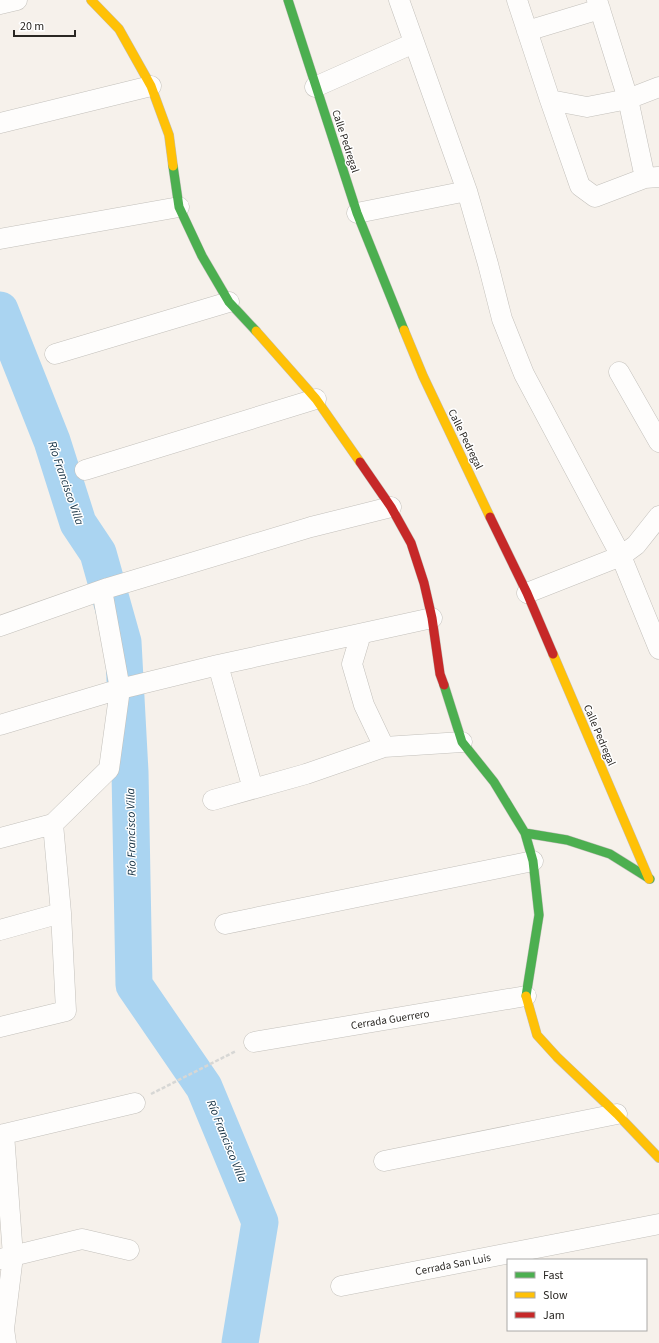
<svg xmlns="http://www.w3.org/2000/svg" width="659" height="1343" viewBox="0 0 659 1343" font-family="'Source Sans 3',sans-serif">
<rect width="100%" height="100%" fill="#f6f1eb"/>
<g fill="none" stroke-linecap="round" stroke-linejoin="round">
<path stroke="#aad4f1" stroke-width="37" d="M 0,310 L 52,441 L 78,523 L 98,553 L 123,642 L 130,772 L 134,985 L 204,1087 L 260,1222 L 240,1343"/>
<defs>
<path id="street" d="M 399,0 L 467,191 L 488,264 L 502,319 L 524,374 L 621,556 L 659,649
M 517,0 L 550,100 L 580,186 L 595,197 L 645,178
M 597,0 L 628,99 L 645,178 L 658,177
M 0,4 L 17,0
M 527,31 L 600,9
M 315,87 L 414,43
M 550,100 L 587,107 L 628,99 L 659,87
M 0,123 L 151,86
M 357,213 L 467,191
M 0,239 L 179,207
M 55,354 L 229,302
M 619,372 L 659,442
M 85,470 L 316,399
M 527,593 L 621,556 L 636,545 L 659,516
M 0,626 L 108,588 L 311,527 L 391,507
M 361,634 L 352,664 L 364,705 L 384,747
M 218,665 L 253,789
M 0,725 L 120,689 L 218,665 L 432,618
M 213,800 L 306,774 L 384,747 L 462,742
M 0,838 L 53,824
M 225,924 L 533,861
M 0,930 L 61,913
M 0,1027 L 66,1011 L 61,913 L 53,824 L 109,769 L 120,689 L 102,590
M 254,1042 L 526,996
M 4,1134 L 13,1256 L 4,1329 L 6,1343
M 0,1135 L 135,1103
M 384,1161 L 617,1114
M 0,1259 L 82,1239 L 129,1250
M 341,1286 L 659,1224"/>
<path id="fast" d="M 288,0 L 357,213 L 404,330
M 173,166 L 179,207 L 202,256 L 229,302 L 256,331
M 444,685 L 462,742 L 494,782 L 525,833 L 533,861 L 539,915 L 526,996
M 525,833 L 567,840 L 610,854 L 650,879"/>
<path id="slow" d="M 91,0 L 119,29 L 151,86 L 169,135 L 173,166
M 404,330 L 423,376 L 490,517
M 256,331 L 316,399 L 360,462
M 553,654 L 649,879
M 526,996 L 537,1035 L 557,1057 L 617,1114 L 659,1158"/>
<path id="jam" d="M 360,462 L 391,507 L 411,543 L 424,583 L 432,618 L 440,674 L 444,685
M 490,517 L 527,593 L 553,654"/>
</defs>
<use href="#street" stroke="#c3c0bb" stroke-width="21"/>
<use href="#fast" stroke="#c3c0bb" stroke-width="10"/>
<use href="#slow" stroke="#c3c0bb" stroke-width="10"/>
<use href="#jam" stroke="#c3c0bb" stroke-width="10"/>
<path stroke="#d7d7d5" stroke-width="2.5" stroke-dasharray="4 2" stroke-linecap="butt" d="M 151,1094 L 236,1051"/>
<use href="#street" stroke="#fefdfc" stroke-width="20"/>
<use href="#fast" stroke="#4caf50" stroke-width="9"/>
<use href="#slow" stroke="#ffc107" stroke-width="9"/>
<use href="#jam" stroke="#c62828" stroke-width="9"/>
</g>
<g text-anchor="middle" stroke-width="3" stroke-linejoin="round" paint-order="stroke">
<g font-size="11" fill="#2a2723" stroke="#fff">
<text transform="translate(346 141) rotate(72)" y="4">Calle Pedregal</text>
<text transform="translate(466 439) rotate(64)" y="4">Calle Pedregal</text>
<text transform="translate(600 735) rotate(67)" y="4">Calle Pedregal</text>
<text transform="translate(390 1019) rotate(-9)" y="4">Cerrada Guerrero</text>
<text transform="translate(453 1264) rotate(-11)" y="4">Cerrada San Luis</text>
</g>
<g font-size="12" font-style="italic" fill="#122e40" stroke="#fff">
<text transform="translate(66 483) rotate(71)" y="4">Río Francisco Villa</text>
<text transform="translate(131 832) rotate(-91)" y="4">Río Francisco Villa</text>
<text transform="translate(227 1141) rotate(68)" y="4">Río Francisco Villa</text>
</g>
</g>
<rect x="507" y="1259" width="140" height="72" fill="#ffffff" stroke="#aaa9a7"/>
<rect x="515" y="1272" width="20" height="6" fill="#4caf50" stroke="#aaa9a7"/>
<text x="543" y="1279" font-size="12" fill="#2a2723">Fast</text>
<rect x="515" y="1292" width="20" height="6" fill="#ffc107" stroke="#aaa9a7"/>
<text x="543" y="1299" font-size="12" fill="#2a2723">Slow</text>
<rect x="515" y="1312" width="20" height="6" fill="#c62828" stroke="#aaa9a7"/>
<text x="543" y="1319" font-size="12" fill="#2a2723">Jam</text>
<path d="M14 30v6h61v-6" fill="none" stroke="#2a2723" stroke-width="2"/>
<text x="20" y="30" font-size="12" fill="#2a2723" stroke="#ffffff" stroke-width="3" paint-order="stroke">20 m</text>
</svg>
